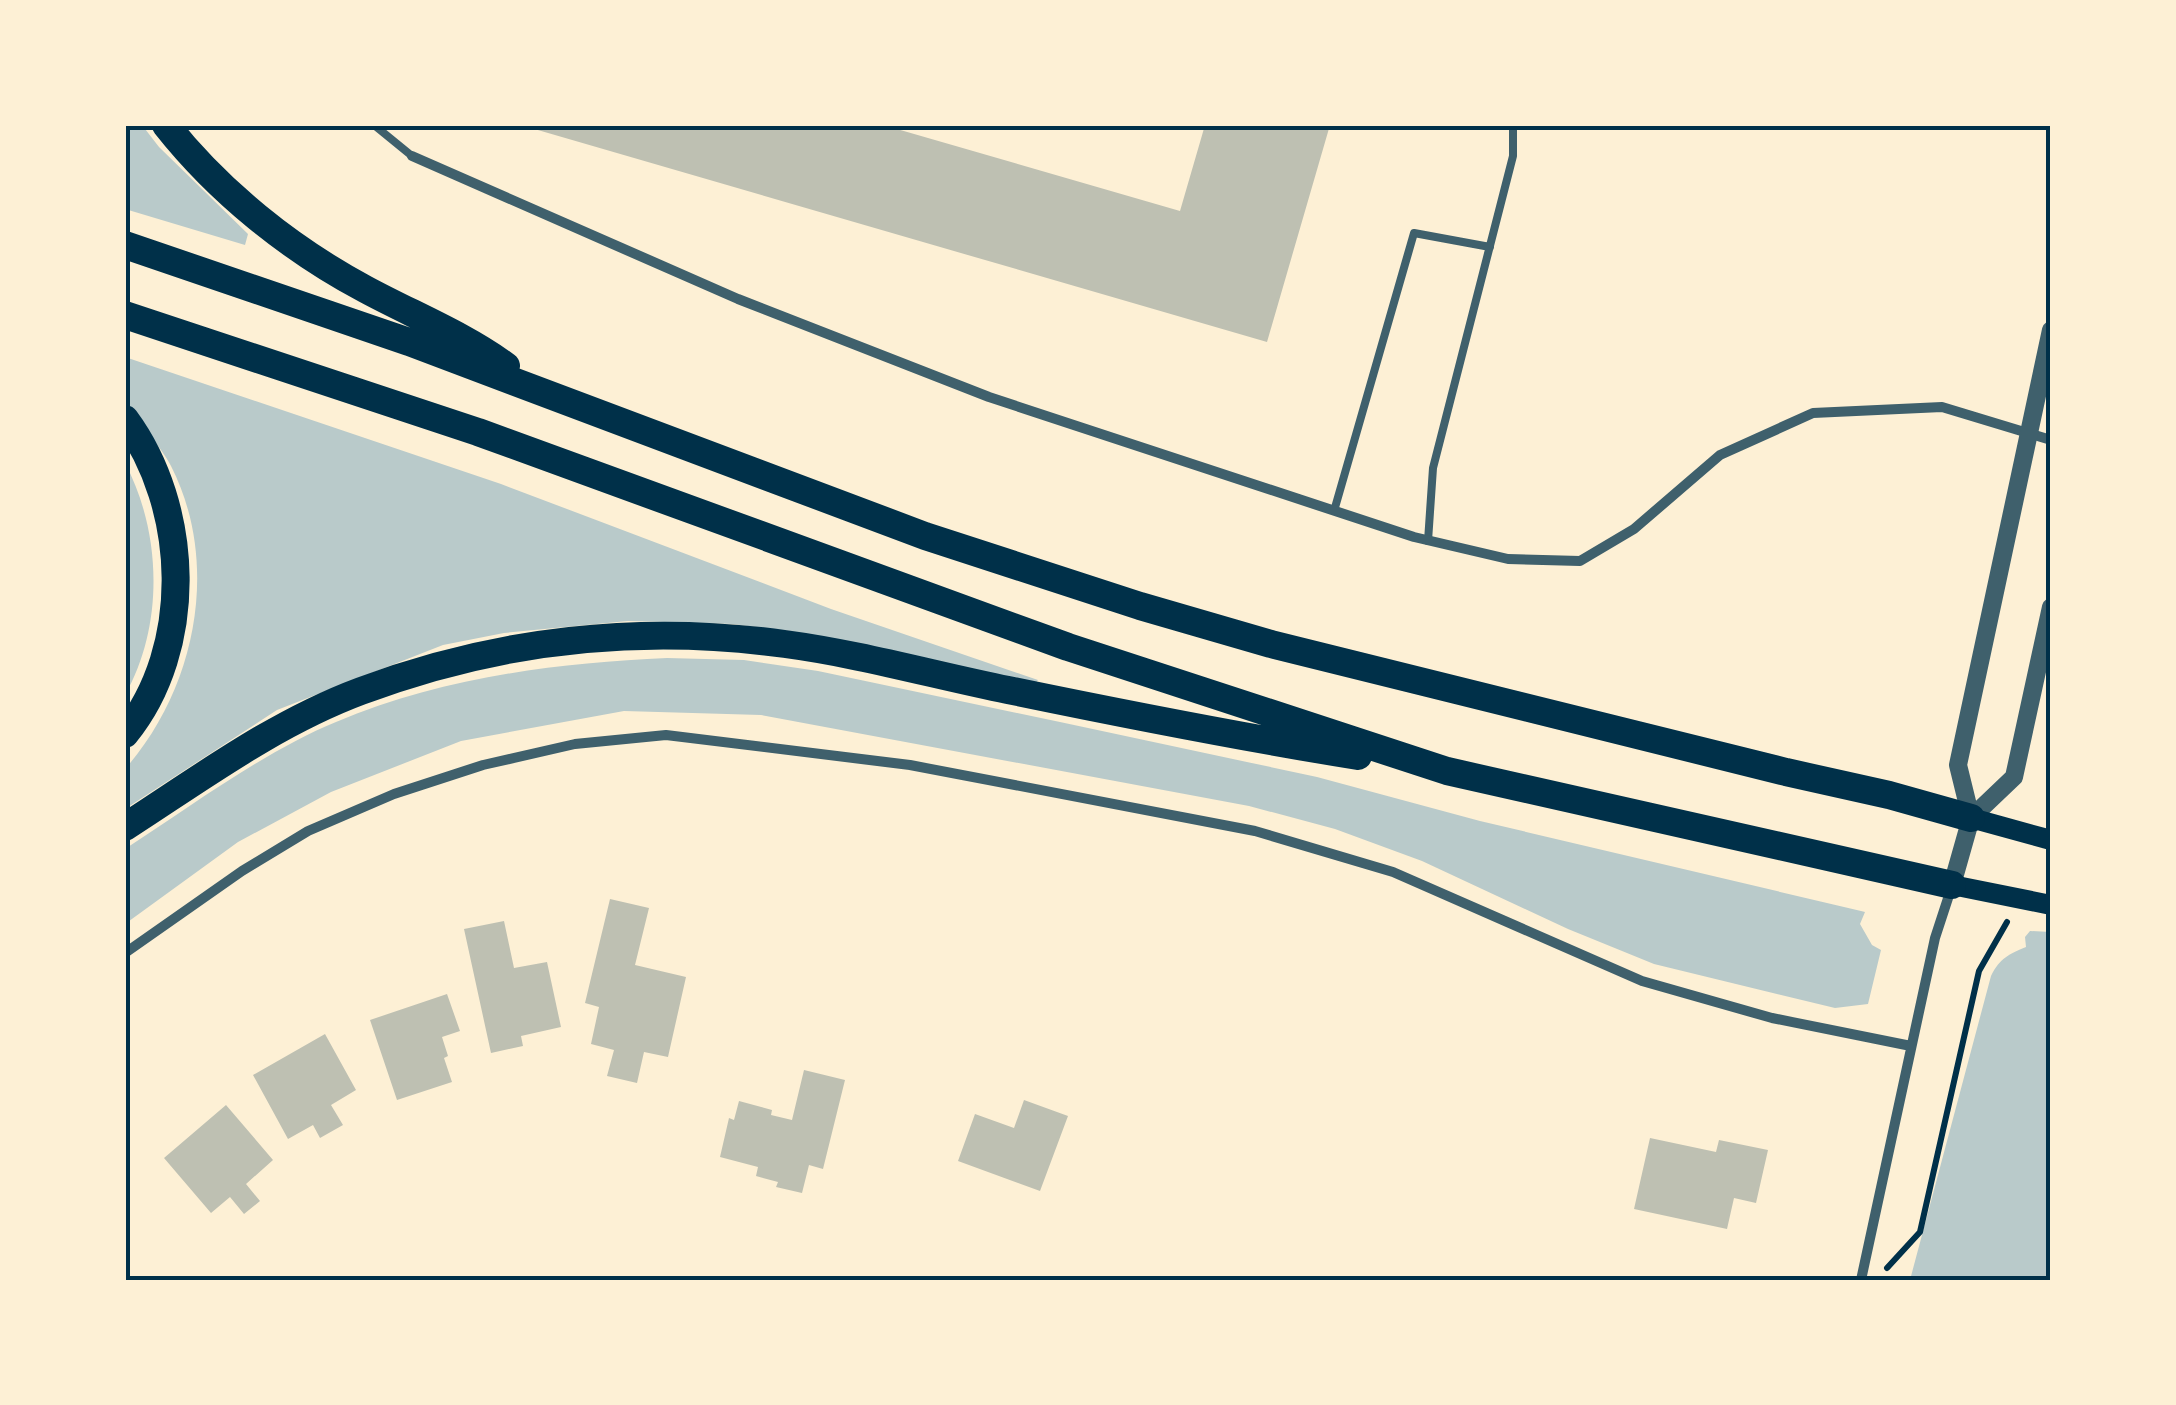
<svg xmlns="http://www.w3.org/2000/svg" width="2176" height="1405" viewBox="0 0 2176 1405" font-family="Literata,serif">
<rect width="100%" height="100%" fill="#fdf0d5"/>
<path fill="#b9caca" d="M 125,125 L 142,125 L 159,147 L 248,234 L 245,245 L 125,209 Z
M 125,357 L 501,484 L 831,609 L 1038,680 L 1035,684 L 789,631 L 732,624 L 628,621 L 504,633 L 443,645 L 277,710 L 125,809 L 125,769 C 196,689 221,564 171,466 C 163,449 127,407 125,396 C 123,383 125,369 125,357 Z
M 125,463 C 162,533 164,626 125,695 Z
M 667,658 L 744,660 L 818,671 L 1060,722 L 1317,777 L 1480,821 L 1861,911 L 1865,912 L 1860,924 L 1872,945 L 1881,950 L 1868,1004 L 1835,1008 L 1654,964 L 1568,929 L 1422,861 L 1335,829 L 1249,806 L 761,715 L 624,711 L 461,741 L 331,792 L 238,842 L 125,924 L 125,849 C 190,807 265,751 336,722 C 440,678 554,663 667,658 Z
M 2030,931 L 2051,932 L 2051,1280 L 1910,1280 L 1991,976 C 2000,958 2009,954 2026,947 L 2025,937 Z"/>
<path fill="#bec0b2" d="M 883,125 L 1180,211 L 1205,125 L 1330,125 L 1267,342 L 524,126 Z
M 610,899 L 649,908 L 635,965 L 686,977 L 668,1057 L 644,1052 L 637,1083 L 607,1076 L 614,1050 L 591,1044 L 599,1007 L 585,1003 Z
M 504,921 L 514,968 L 547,962 L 561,1027 L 521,1036 L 523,1046 L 491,1053 L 464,929 Z
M 447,994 L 460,1031 L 442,1037 L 448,1056 L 444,1058 L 452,1082 L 397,1100 L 370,1020 Z
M 325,1034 L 356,1090 L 331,1105 L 343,1125 L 320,1138 L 313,1125 L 288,1139 L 253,1075 Z
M 804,1070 L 845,1080 L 823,1169 L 809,1165 L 802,1193 L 776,1187 L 778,1182 L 756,1176 L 758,1167 L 720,1157 L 729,1118 L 734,1120 L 739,1101 L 772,1110 L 771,1115 L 792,1120 Z
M 1024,1100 L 1068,1116 L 1040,1191 L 958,1161 L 975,1114 L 1014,1128 Z
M 226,1105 L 273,1160 L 246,1184 L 260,1201 L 244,1214 L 230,1197 L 211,1213 L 164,1158 Z
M 1650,1138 L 1716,1152 L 1719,1140 L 1768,1150 L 1756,1203 L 1734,1198 L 1727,1229 L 1634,1209 Z"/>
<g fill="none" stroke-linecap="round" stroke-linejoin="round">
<path stroke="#003049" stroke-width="6" d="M 1887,1268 L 1920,1232 L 1979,971 L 2007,922"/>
<path stroke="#3f606c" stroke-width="8" d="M 374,125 L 412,156
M 1334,511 L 1414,233 L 1490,247
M 1428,541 L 1433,468 L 1513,156 L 1513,125"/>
<path stroke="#3f606c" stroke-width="10" d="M 412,156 L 738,299 L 989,397 L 1414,537 L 1508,559 L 1580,561 L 1634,529 L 1720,455 L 1813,413 L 1942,407 L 2051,440
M 125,953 L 242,871 L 308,831 L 394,794 L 483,765 L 575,744 L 666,735 L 910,765 L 1255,831 L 1393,872 L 1642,981 L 1772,1018 L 1911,1046
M 1861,1280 L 1935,938 L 1952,886"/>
<path stroke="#3f606c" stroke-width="18" d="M 1971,818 L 1958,765 L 2051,330
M 1952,885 L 1971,818 L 2014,777 L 2051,607"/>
<path stroke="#003049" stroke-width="20" d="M 1971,818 L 2051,840
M 1952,885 L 2051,905"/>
<path stroke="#003049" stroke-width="28" d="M 166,125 C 219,192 290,249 365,289 C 413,315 462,334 506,366
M 125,245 L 409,342 L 925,536 L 1140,606 L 1271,644 L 1786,772 L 1889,795 L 1971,818
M 125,315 L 478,432 L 1068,647 L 1447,771 L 1952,885
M 125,419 C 190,507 195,648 125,734
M 125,827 C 201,778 275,723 361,691 C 497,640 641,624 785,644 C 860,654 934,675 1008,690 C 1124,714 1241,737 1358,756"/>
</g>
<rect width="2176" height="1405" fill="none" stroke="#fdf0d5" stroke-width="255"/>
<rect x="128" y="128" width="1920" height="1150" fill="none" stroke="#003049" stroke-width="4"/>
</svg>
